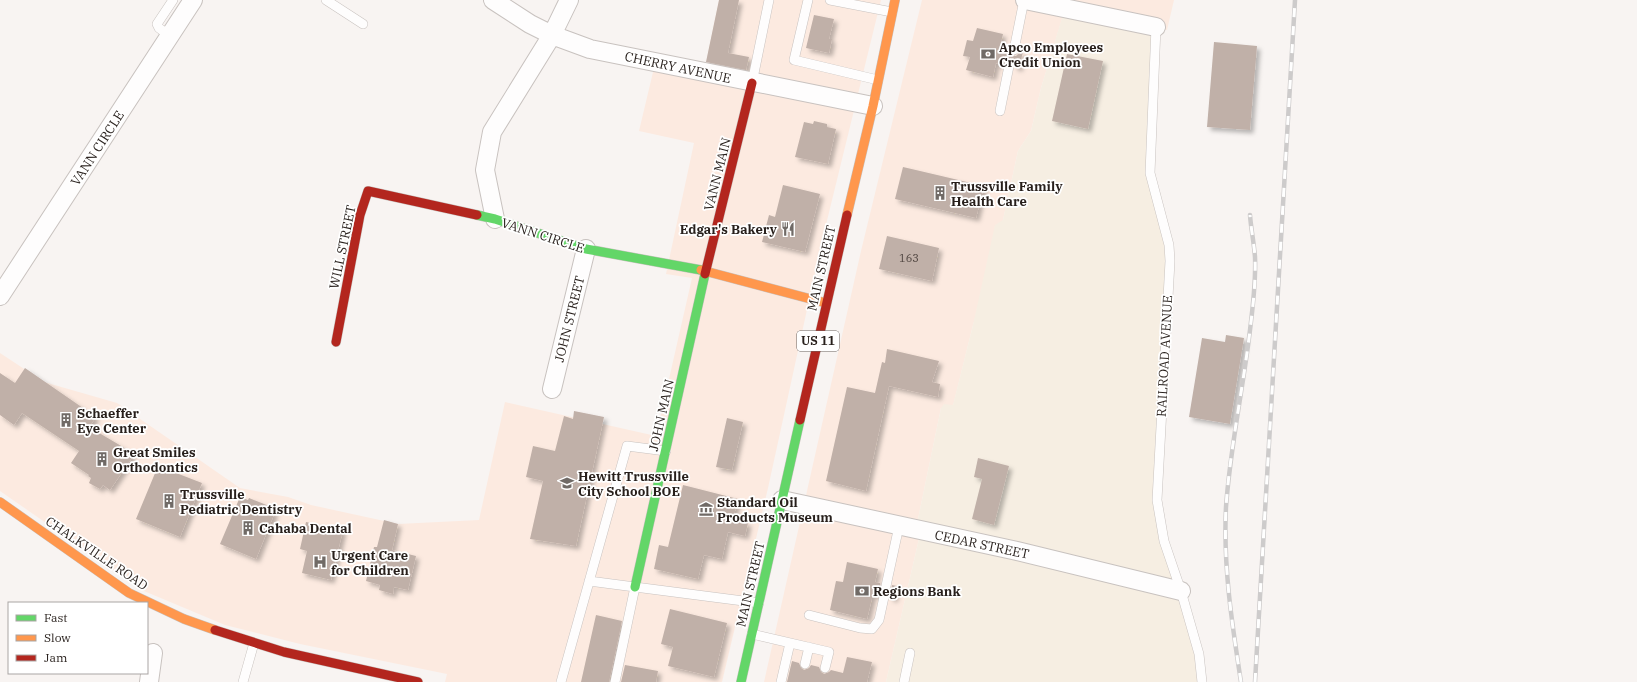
<svg xmlns="http://www.w3.org/2000/svg" width="1637" height="682" viewBox="0 0 1637 682" font-family="'IBM Plex Serif',serif">
<defs>
<filter id="shadow"><feDropShadow dx="3.5" dy="3.5" stdDeviation="2" flood-color="#0004"/></filter>
</defs>
<rect width="100%" height="100%" fill="#f8f4f2"/>
<path fill="#fceae0" d="M 719,0 L 881,0 L 822,241 L 768,488 L 722,682 L 445,682 L 447,674 L 300,644 L 225,625 L 144,591 L 0,491 L 0,353 L 44,382 L 117,403 L 240,488 L 288,497 L 311,505 L 398,524 L 479,520 L 505,402 L 656,436 L 692,278 L 666,274 L 694,143 L 639,131 L 654,68 L 706,63 Z
M 922,0 L 1174,0 L 1167,30 L 1065,9 L 1041,88 L 1031,131 L 1018,151 L 1003,220 L 973,325 L 953,406 L 941,408 L 918,519 L 921,530 L 886,682 L 764,682 L 861,251 Z"/>
<path fill="#f6eee2" d="M 1065,8 L 1156,27 L 1150,173 L 1169,245 L 1157,493 L 1202,682 L 886,682 L 921,530 L 918,519 L 941,408 L 944,404 L 953,405 L 973,325 L 995,225 L 1003,220 L 1018,151 L 1031,131 L 1041,88 Z"/>
<path fill="#c0b0a8" filter="url(#shadow)" d="M 719,0 L 739,0 L 728,53 L 749,57 L 746,70 L 706,62 Z
M 814,15 L 834,19 L 829,39 L 832,39 L 829,53 L 806,48 Z
M 977,28 L 1003,34 L 1000,47 L 1008,49 L 1010,55 L 1016,56 L 1020,52 L 1023,52 L 1019,68 L 1015,67 L 1013,62 L 1010,60 L 1005,62 L 1003,65 L 996,63 L 993,77 L 966,70 L 970,57 L 963,56 L 967,40 L 973,41 Z
M 1214,42 L 1257,46 L 1250,130 L 1207,127 Z
M 1067,54 L 1103,61 L 1088,129 L 1052,121 Z
M 814,121 L 827,124 L 827,127 L 836,129 L 828,164 L 795,157 L 804,122 L 813,124 Z
M 903,167 L 984,186 L 976,218 L 895,199 Z
M 783,185 L 820,194 L 805,252 L 762,242 L 769,215 L 775,217 Z
M 887,236 L 939,248 L 932,281 L 879,269 Z
M 1226,335 L 1244,338 L 1230,424 L 1189,417 L 1202,338 L 1225,342 Z
M 887,349 L 939,361 L 932,382 L 940,384 L 938,397 L 889,386 L 866,491 L 826,481 L 847,387 L 875,393 L 882,362 L 885,363 Z
M 25,368 L 96,417 L 89,427 L 128,450 L 127,452 L 133,456 L 110,490 L 103,485 L 100,489 L 89,483 L 91,478 L 88,476 L 89,475 L 71,463 L 79,451 L 22,413 L 14,425 L 0,415 L 0,373 L 15,383 Z
M 574,411 L 604,417 L 576,546 L 530,539 L 543,481 L 526,477 L 533,446 L 555,451 L 564,416 L 573,419 Z
M 727,418 L 743,422 L 732,470 L 716,467 Z
M 978,458 L 1009,466 L 994,525 L 972,519 L 982,479 L 974,477 Z
M 158,466 L 202,483 L 180,537 L 136,519 Z
M 683,485 L 738,499 L 733,519 L 748,523 L 745,536 L 728,532 L 722,559 L 704,555 L 698,579 L 654,569 L 659,545 L 668,547 Z
M 240,497 L 248,500 L 249,498 L 269,506 L 267,509 L 275,512 L 256,559 L 220,544 Z
M 384,520 L 398,524 L 392,550 L 416,556 L 408,590 L 394,587 L 393,594 L 379,590 L 380,585 L 366,581 L 374,547 L 377,547 Z
M 306,522 L 343,530 L 331,580 L 302,573 L 307,551 L 300,549 Z
M 847,562 L 878,569 L 875,582 L 880,583 L 880,588 L 883,591 L 878,596 L 873,594 L 867,619 L 830,610 L 836,581 L 843,582 Z
M 892,585 L 897,586 L 894,599 L 890,598 L 890,595 L 887,592 L 891,590 Z
M 670,609 L 727,623 L 714,677 L 668,666 L 673,647 L 661,644 Z
M 596,615 L 622,621 L 609,682 L 581,682 Z
M 847,657 L 872,662 L 867,682 L 787,682 L 792,661 L 799,663 L 801,668 L 804,670 L 809,668 L 811,665 L 819,667 L 821,672 L 824,674 L 829,672 L 831,670 L 843,673 Z
M 625,665 L 658,671 L 656,682 L 621,682 Z"/>
<g fill="none" stroke-linecap="round" stroke-linejoin="round">
<defs>
<path id="lane" d="M 326,0 L 363,24
M 808,0 L 794,60 L 878,80
M 830,0 L 892,12
M 1156,27 L 1150,173 L 1169,245 L 1170,261 L 1157,500 L 1164,541 L 1181,591 L 1199,654 L 1202,682
M 170,36 L 159,28 L 157,24 L 173,0
M 1014,50 L 1024,0
M 752,83 L 769,0
M 1000,111 L 1009,66
M 589,581 L 635,587
M 886,586 L 899,526
M 809,615 L 860,628 L 872,629 L 879,620 L 884,597
M 752,634 L 829,652 L 825,668
M 805,664 L 809,647
M 243,682 L 254,643
M 561,682 L 627,446 L 666,451
M 615,682 L 635,587 L 759,603
M 781,682 L 790,643
M 904,682 L 910,653"/>
<path id="street" d="M 493,0 L 530,24 L 552,35 L 590,49 L 873,106
M 1025,0 L 1156,27
M 495,219 L 485,170 L 492,132 L 552,35 L 569,0
M 0,296 L 193,0
M 552,389 L 586,249
M 782,500 L 1017,551 L 1181,591
M 149,682 L 153,653"/>
<path id="fast" d="M 477,215 L 495,219 L 586,249 L 701,270
M 635,587 L 705,274
M 741,682 L 800,420"/>
<path id="slow" d="M 847,215 L 873,106 L 895,0
M 701,270 L 826,303
M 0,502 L 129,593 L 184,619 L 215,630"/>
<path id="jam" d="M 705,274 L 752,83
M 336,342 L 360,215 L 368,191 L 477,215
M 800,420 L 847,215
M 215,630 L 284,652 L 418,682"/>
</defs>
<use href="#lane" stroke="#c8c2bf" stroke-width="10"/>
<use href="#street" stroke="#c8c2bf" stroke-width="20"/>
<use href="#fast" stroke="#c8c2bf" stroke-width="10"/>
<use href="#slow" stroke="#c8c2bf" stroke-width="10"/>
<use href="#jam" stroke="#c8c2bf" stroke-width="10"/>
<use href="#lane" stroke="#fefdfd" stroke-width="9"/>
<use href="#street" stroke="#fefdfd" stroke-width="18"/>
<use href="#fast" stroke="#63d668" stroke-width="9"/>
<use href="#slow" stroke="#ff974d" stroke-width="9"/>
<use href="#jam" stroke="#b3261e" stroke-width="9"/>
<defs>
<path id="rail" d="M 1241,682 C 1232,624 1223,566 1226,507 C 1230,448 1243,389 1250,330 C 1253,306 1256,281 1255,257 C 1254,243 1251,229 1250,215
M 1255,682 L 1295,0"/>
</defs>
<use href="#rail" stroke="#cdcbcb" stroke-width="4.5"/>
<use href="#rail" stroke="#fff" stroke-width="3" stroke-dasharray="9" stroke-linecap="butt"/>
</g>
<defs>
<symbol id="bank-bare" viewBox="-9 -9 18 18"><path d="M-6-4H6V4H-6ZM0-2.3a2.3 2.3 0 1 0 0 4.6a2.3 2.3 0 1 0 0-4.6Z" fill="#706a66" stroke="#fff" stroke-width="2.5" paint-order="stroke"/></symbol>
<symbol id="building-bare" viewBox="-9 -9 18 18"><path d="M-4-6H4V6H1V3H-1V6H-4ZM-2.5-4.3h1.7v1.8h-1.7ZM.8-4.3h1.7v1.8H.8ZM-2.5-1h1.7V.8h-1.7ZM.8-1h1.7V.8H.8Z" fill="#706a66" stroke="#fff" stroke-width="2.5" paint-order="stroke"/></symbol>
<symbol id="restaurant-bare" viewBox="-9 -9 18 18"><path d="M-5-6h1v4h1v-4h1v4h1v-4h1v5L-1.5 .5V6h-2V.5L-5-1ZM5-6V6H3V1.5H1.5Q1.5-4 5-6Z" fill="#706a66" stroke="#fff" stroke-width="2.5" paint-order="stroke"/></symbol>
<symbol id="school-bare" viewBox="-9 -9 18 18"><path d="M0-5L7-2L0 1L-7-2ZM-4 1L0 2.5L4 1V4Q0 6-4 4Z" fill="#706a66" stroke="#fff" stroke-width="2.5" paint-order="stroke"/></symbol>
<symbol id="museum-bare" viewBox="-9 -9 18 18"><path d="M0-6L6-3V-2H-6V-3ZM-5-1h2V3h-2ZM-1-1h2V3h-2ZM3-1h2V3H3ZM-6 4H6V6H-6Z" fill="#706a66" stroke="#fff" stroke-width="2.5" paint-order="stroke"/></symbol>
<symbol id="hospital-bare" viewBox="-9 -9 18 18"><path d="M-5-5h3v3.5h4V-5h3V5h-3V1.5h-4V5h-3Z" fill="#706a66" stroke="#fff" stroke-width="2.5" paint-order="stroke"/></symbol>
</defs>
<g fill-rule="evenodd">
<use href="#bank-bare" x="978" y="44" width="20" height="20"/>
<use href="#building-bare" x="930" y="183" width="20" height="20"/>
<use href="#restaurant-bare" x="778" y="219" width="20" height="20"/>
<use href="#building-bare" x="56" y="410" width="20" height="20"/>
<use href="#building-bare" x="92" y="449" width="20" height="20"/>
<use href="#school-bare" x="557" y="473" width="20" height="20"/>
<use href="#building-bare" x="159" y="491" width="20" height="20"/>
<use href="#museum-bare" x="696" y="499" width="20" height="20"/>
<use href="#building-bare" x="238" y="518" width="20" height="20"/>
<use href="#hospital-bare" x="310" y="552" width="20" height="20"/>
<use href="#bank-bare" x="852" y="581" width="20" height="20"/>
</g>
<g text-anchor="middle" stroke-width="3.5" stroke-linejoin="round" paint-order="stroke">
<g font-size="11" fill="#4d433e">
<text x="909" y="262">163</text>
</g>
<rect fill="#fff" stroke="#68625f" stroke-width="1" x="797" y="331" width="42" height="20" rx="3"/>
<g font-size="12" font-weight="bold" fill="#271f1b">
<text x="818" y="345">US 11</text>
</g>
<g font-size="13" font-weight="bold" fill="#271f1b" stroke="#fff" text-anchor="start">
<text x="999" y="52">Apco Employees<tspan x="999" dy="15">Credit Union</tspan></text>
<text x="951" y="191">Trussville Family<tspan x="951" dy="15">Health Care</tspan></text>
<text x="777" y="234" text-anchor="end">Edgar's Bakery</text>
<text x="77" y="418">Schaeffer<tspan x="77" dy="15">Eye Center</tspan></text>
<text x="113" y="457">Great Smiles<tspan x="113" dy="15">Orthodontics</tspan></text>
<text x="578" y="481">Hewitt Trussville<tspan x="578" dy="15">City School BOE</tspan></text>
<text x="180" y="499">Trussville<tspan x="180" dy="15">Pediatric Dentistry</tspan></text>
<text x="717" y="507">Standard Oil<tspan x="717" dy="15">Products Museum</tspan></text>
<text x="259" y="533">Cahaba Dental</text>
<text x="331" y="560">Urgent Care<tspan x="331" dy="15">for Children</tspan></text>
<text x="873" y="596">Regions Bank</text>
</g>
<g font-size="13" fill="#271f1b" stroke="#fff">
<text transform="translate(678 67) rotate(12)" y="5">CHERRY AVENUE</text>
<text transform="translate(97 148) rotate(-57)" y="5">VANN CIRCLE</text>
<text transform="translate(717 174) rotate(-76)" y="5">VANN MAIN</text>
<text transform="translate(543 235) rotate(18)" y="5">VANN CIRCLE</text>
<text transform="translate(342 247) rotate(-78)" y="5">WILL STREET</text>
<text transform="translate(821 268) rotate(-77)" y="5">MAIN STREET</text>
<text transform="translate(569 319) rotate(-76)" y="5">JOHN STREET</text>
<text transform="translate(1164 356) rotate(-87)" y="5">RAILROAD AVENUE</text>
<text transform="translate(661 415) rotate(-77)" y="5">JOHN MAIN</text>
<text transform="translate(982 544) rotate(12)" y="5">CEDAR STREET</text>
<text transform="translate(97 553) rotate(34)" y="5">CHALKVILLE ROAD</text>
<text transform="translate(750 584) rotate(-77)" y="5">MAIN STREET</text>
</g>
</g>
<rect x="8" y="602" width="140" height="72" fill="#ffffff" stroke="#a9a5a4"/>
<rect x="16" y="615" width="20" height="6" fill="#63d668" stroke="#a9a5a4"/>
<text x="44" y="622" font-size="12" fill="#271f1b">Fast</text>
<rect x="16" y="635" width="20" height="6" fill="#ff974d" stroke="#a9a5a4"/>
<text x="44" y="642" font-size="12" fill="#271f1b">Slow</text>
<rect x="16" y="655" width="20" height="6" fill="#b3261e" stroke="#a9a5a4"/>
<text x="44" y="662" font-size="12" fill="#271f1b">Jam</text>
</svg>
